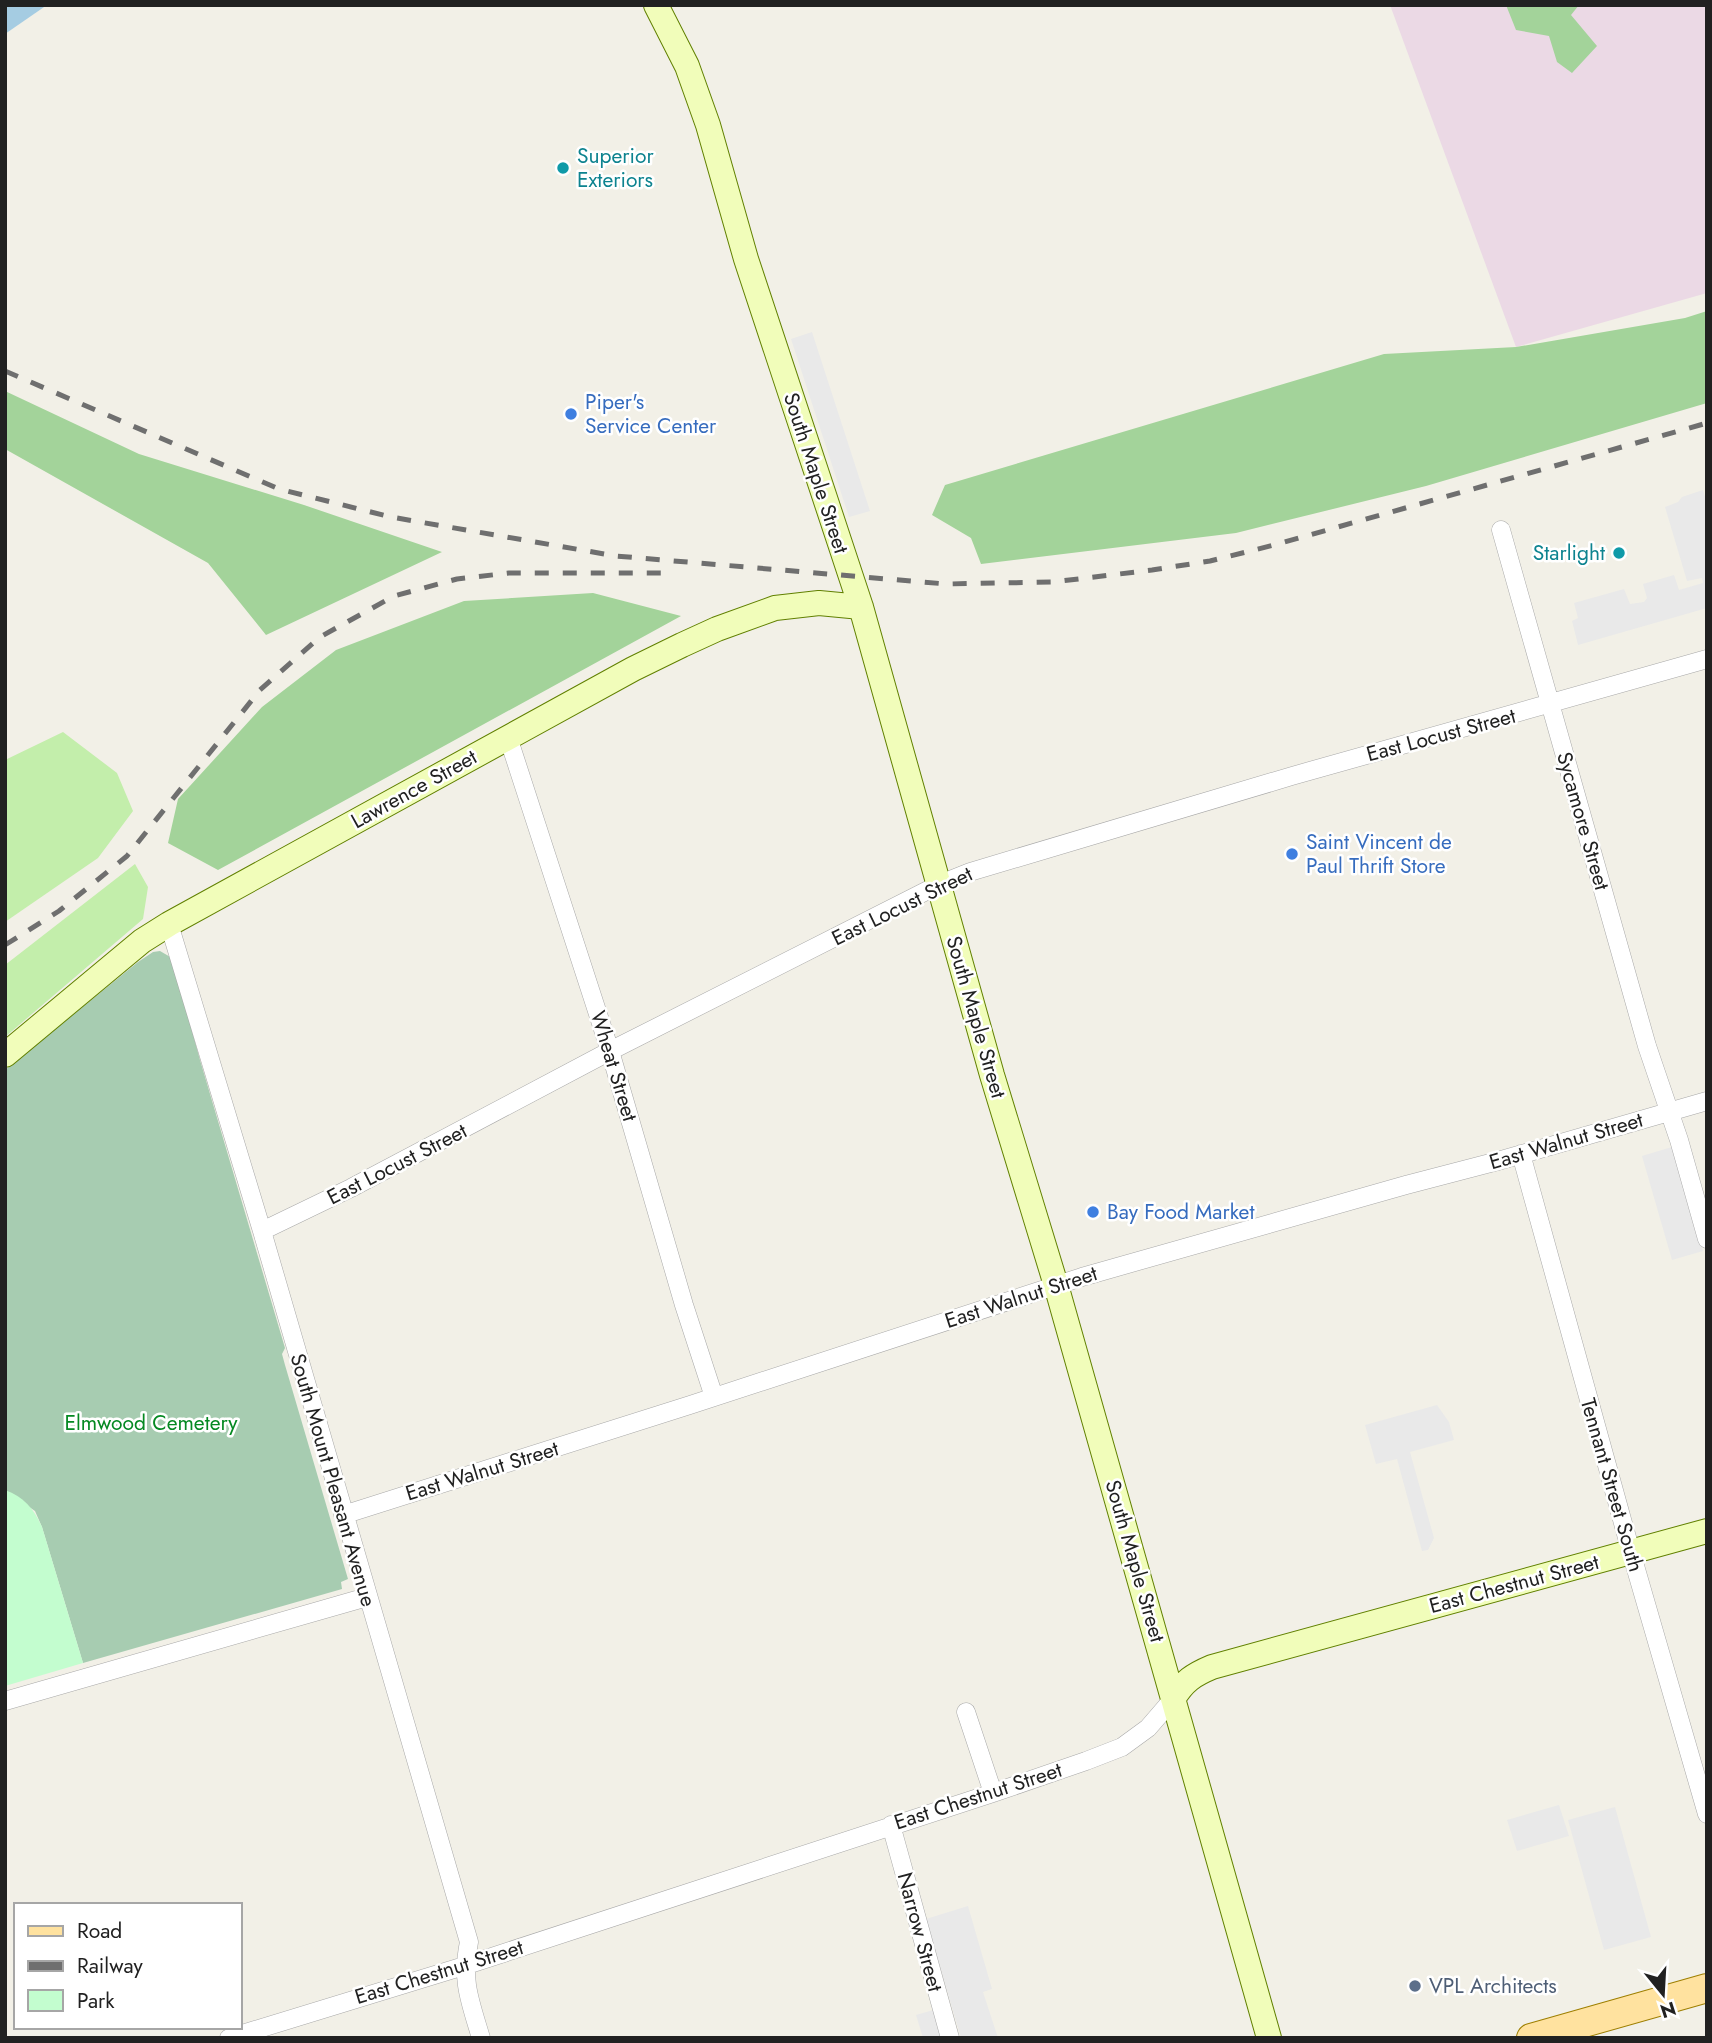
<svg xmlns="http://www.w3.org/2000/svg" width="1712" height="2043" viewBox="0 0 1712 2043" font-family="Jost,sans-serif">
<rect width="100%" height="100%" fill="#f2f0e7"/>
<path fill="#ebd9e5" d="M 1390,5 L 1707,5 L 1707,293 L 1516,347 Z"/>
<path fill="#c3eeab" d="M 63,732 L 117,773 L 133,811 L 98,858 L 5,922 L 5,760 Z
M 135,864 L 148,887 L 143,919 L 5,1037 L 5,965 Z"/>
<path fill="#a3d39a" d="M 1506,5 L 1579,5 L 1571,15 L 1597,46 L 1572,73 L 1557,62 L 1549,36 L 1516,30 Z
M 1707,311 L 1707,403 L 1426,486 L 1236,533 L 981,564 L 971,538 L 932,515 L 945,485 L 1384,354 L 1516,347 L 1685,318 Z
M 5,391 L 139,454 L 304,505 L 442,552 L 266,635 L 208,563 L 5,449 Z
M 593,593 L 681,616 L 218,870 L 168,843 L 178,799 L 262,707 L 336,650 L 464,601 Z"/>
<path fill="#a7ccb1" d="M 160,951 L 172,958 L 175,968 L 200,1060 L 285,1348 L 282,1354 L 285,1365 L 348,1579 L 341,1582 L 342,1589 L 83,1663 L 42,1527 L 35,1511 L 5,1490 L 5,1070 L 138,962 L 153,952 Z"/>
<path fill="#c3fdcf" d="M 5,1490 C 24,1497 34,1509 42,1527 L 83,1663 L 5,1686 Z"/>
<path fill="#e9e9e9" d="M 812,332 L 870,511 L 849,517 L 791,339 Z
M 1703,490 L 1707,503 L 1707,608 L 1578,645 L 1572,621 L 1578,618 L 1574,603 L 1624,589 L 1630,604 L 1644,602 L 1647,598 L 1643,584 L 1674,575 L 1679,590 L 1703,583 L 1702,578 L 1687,581 L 1665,507 L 1678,502 L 1682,497 Z
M 1672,1147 L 1703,1251 L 1672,1260 L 1642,1156 Z
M 1437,1405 L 1449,1422 L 1454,1440 L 1410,1452 L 1434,1538 L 1428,1550 L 1422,1551 L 1397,1459 L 1376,1464 L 1365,1425 Z
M 1559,1805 L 1569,1836 L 1517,1851 L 1507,1820 Z
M 1615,1807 L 1651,1937 L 1604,1950 L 1568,1820 Z
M 968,1906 L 992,1989 L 983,1992 L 998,2038 L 961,2038 L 926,1919 Z
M 937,2009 L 946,2038 L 923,2038 L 916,2015 Z"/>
<path fill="#a5cce2" d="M 5,5 L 47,5 L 5,34 Z"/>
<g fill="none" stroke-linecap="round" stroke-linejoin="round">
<defs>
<path id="street" d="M 1501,530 L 1647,1046 L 1679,1140 L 1707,1239
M 508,737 L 610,1051 L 684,1305 L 714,1397
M 169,924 L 262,1231 L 469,1942 C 461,1981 470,2001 481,2038
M 1521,1154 L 1631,1552 L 1707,1814
M 262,1231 L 351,1188 L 610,1051 L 940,884 L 970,872 L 1292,776 L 1707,659
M 343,1515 L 690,1405 L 1082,1277 L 1406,1185 L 1498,1161 L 1707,1101
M 5,1701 L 367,1597
M 966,1712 L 993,1793
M 891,1825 L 950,2038
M 229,2038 L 464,1966 L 993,1793 L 1086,1761 L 1122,1747 L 1148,1728 L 1173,1699"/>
<path id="secondary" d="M 656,5 L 687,66 L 708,125 L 746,259 L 861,607 L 992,1075 L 1056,1285 L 1269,2038
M 5,1055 L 142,941 L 169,924 L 633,669 L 682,645 L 717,629 L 775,608 L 819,603 L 861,607
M 1173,1699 C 1184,1681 1193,1675 1212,1667 L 1707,1531"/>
<path id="primary" d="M 1531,2038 L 1707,1988"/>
</defs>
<use href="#street" stroke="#a8a8a8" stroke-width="19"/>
<use href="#secondary" stroke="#618000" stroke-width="26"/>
<use href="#primary" stroke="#9e7f00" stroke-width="30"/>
<use href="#street" stroke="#fff" stroke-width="18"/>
<use href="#secondary" stroke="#f1fdba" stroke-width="24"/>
<use href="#primary" stroke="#ffe29f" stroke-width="28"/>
<path stroke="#6f6f6f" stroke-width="5" stroke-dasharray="14 14" stroke-linecap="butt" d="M 5,371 L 279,489 L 391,517 L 616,556 L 946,584 L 1053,582 L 1152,570 L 1210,561 L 1274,545 L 1707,423
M 5,945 L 59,911 L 127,856 L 260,690 L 320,637 L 394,596 L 457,579 L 509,573 L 672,573"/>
</g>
<g fill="#0f9aa8" stroke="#fff" stroke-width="2.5">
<circle cx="563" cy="168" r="7"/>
<circle cx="1619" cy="553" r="7"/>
</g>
<g fill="#3f7fe0" stroke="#fff" stroke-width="2.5">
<circle cx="571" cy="414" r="7"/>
<circle cx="1292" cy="854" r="7"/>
<circle cx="1093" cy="1212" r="7"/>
</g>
<circle fill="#5c6f8a" stroke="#fff" stroke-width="2.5" cx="1415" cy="1986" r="7"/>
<g text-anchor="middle" stroke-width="5" stroke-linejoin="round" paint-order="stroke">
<g font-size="21" fill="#0d838f" stroke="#fff" text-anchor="start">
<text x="577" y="163">Superior<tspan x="577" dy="24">Exteriors</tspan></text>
<text x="1605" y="560" text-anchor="end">Starlight</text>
</g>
<g font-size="21" fill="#366cbe" stroke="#fff" text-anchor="start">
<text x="585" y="409">Piper's<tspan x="585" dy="24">Service Center</tspan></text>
<text x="1306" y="849">Saint Vincent de<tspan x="1306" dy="24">Paul Thrift Store</tspan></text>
<text x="1107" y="1219">Bay Food Market</text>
</g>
<g font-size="21" fill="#212121" stroke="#fff">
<text transform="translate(816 473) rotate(72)" y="7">South Maple Street</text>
<text transform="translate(1441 735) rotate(-15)" y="7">East Locust Street</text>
<text transform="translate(414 789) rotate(-29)" y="7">Lawrence Street</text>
<text transform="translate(1583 821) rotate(74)" y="7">Sycamore Street</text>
<text transform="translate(902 906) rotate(-26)" y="7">East Locust Street</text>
<text transform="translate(976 1017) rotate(74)" y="7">South Maple Street</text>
<text transform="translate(614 1066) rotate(73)" y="7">Wheat Street</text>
<text transform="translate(1566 1141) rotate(-16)" y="7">East Walnut Street</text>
<text transform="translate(397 1164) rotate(-27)" y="7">East Locust Street</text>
<text transform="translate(1021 1297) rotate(-18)" y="7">East Walnut Street</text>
<text transform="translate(482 1471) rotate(-17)" y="7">East Walnut Street</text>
<text transform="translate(333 1480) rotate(74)" y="7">South Mount Pleasant Avenue</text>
<text transform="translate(1612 1485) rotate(74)" y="7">Tennant Street South</text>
<text transform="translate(1135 1561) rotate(74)" y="7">South Maple Street</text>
<text transform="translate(1514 1584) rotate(-15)" y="7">East Chestnut Street</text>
<text transform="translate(978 1796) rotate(-18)" y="7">East Chestnut Street</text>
<text transform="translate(920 1932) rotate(75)" y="7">Narrow Street</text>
<text transform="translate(439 1972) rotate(-17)" y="7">East Chestnut Street</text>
</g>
<g font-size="21" fill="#058922" stroke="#fff">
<text x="151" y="1430">Elmwood Cemetery</text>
</g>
<g font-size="21" fill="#4e5e75" stroke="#fff" text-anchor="start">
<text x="1429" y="1993">VPL Architects</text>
</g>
</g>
<rect width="1712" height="2043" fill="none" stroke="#212121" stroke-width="14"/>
<rect x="14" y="1903" width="228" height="126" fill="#ffffff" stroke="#a6a6a6" stroke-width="2"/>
<rect x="28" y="1926" width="35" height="10" fill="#ffe29f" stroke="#a6a6a6" stroke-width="2"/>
<text x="77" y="1938" font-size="21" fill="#212121">Road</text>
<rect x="28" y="1961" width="35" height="10" fill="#6f6f6f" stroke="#a6a6a6" stroke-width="2"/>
<text x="77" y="1973" font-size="21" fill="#212121">Railway</text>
<rect x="28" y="1990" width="35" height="21" fill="#c3fdcf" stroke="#a6a6a6" stroke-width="2"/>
<text x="77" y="2008" font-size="21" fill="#212121">Park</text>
<g transform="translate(1663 1994) rotate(162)" stroke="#ffffff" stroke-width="5" paint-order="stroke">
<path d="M0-5L12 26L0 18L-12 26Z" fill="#212121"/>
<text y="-10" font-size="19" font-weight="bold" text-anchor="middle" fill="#212121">N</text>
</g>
</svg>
